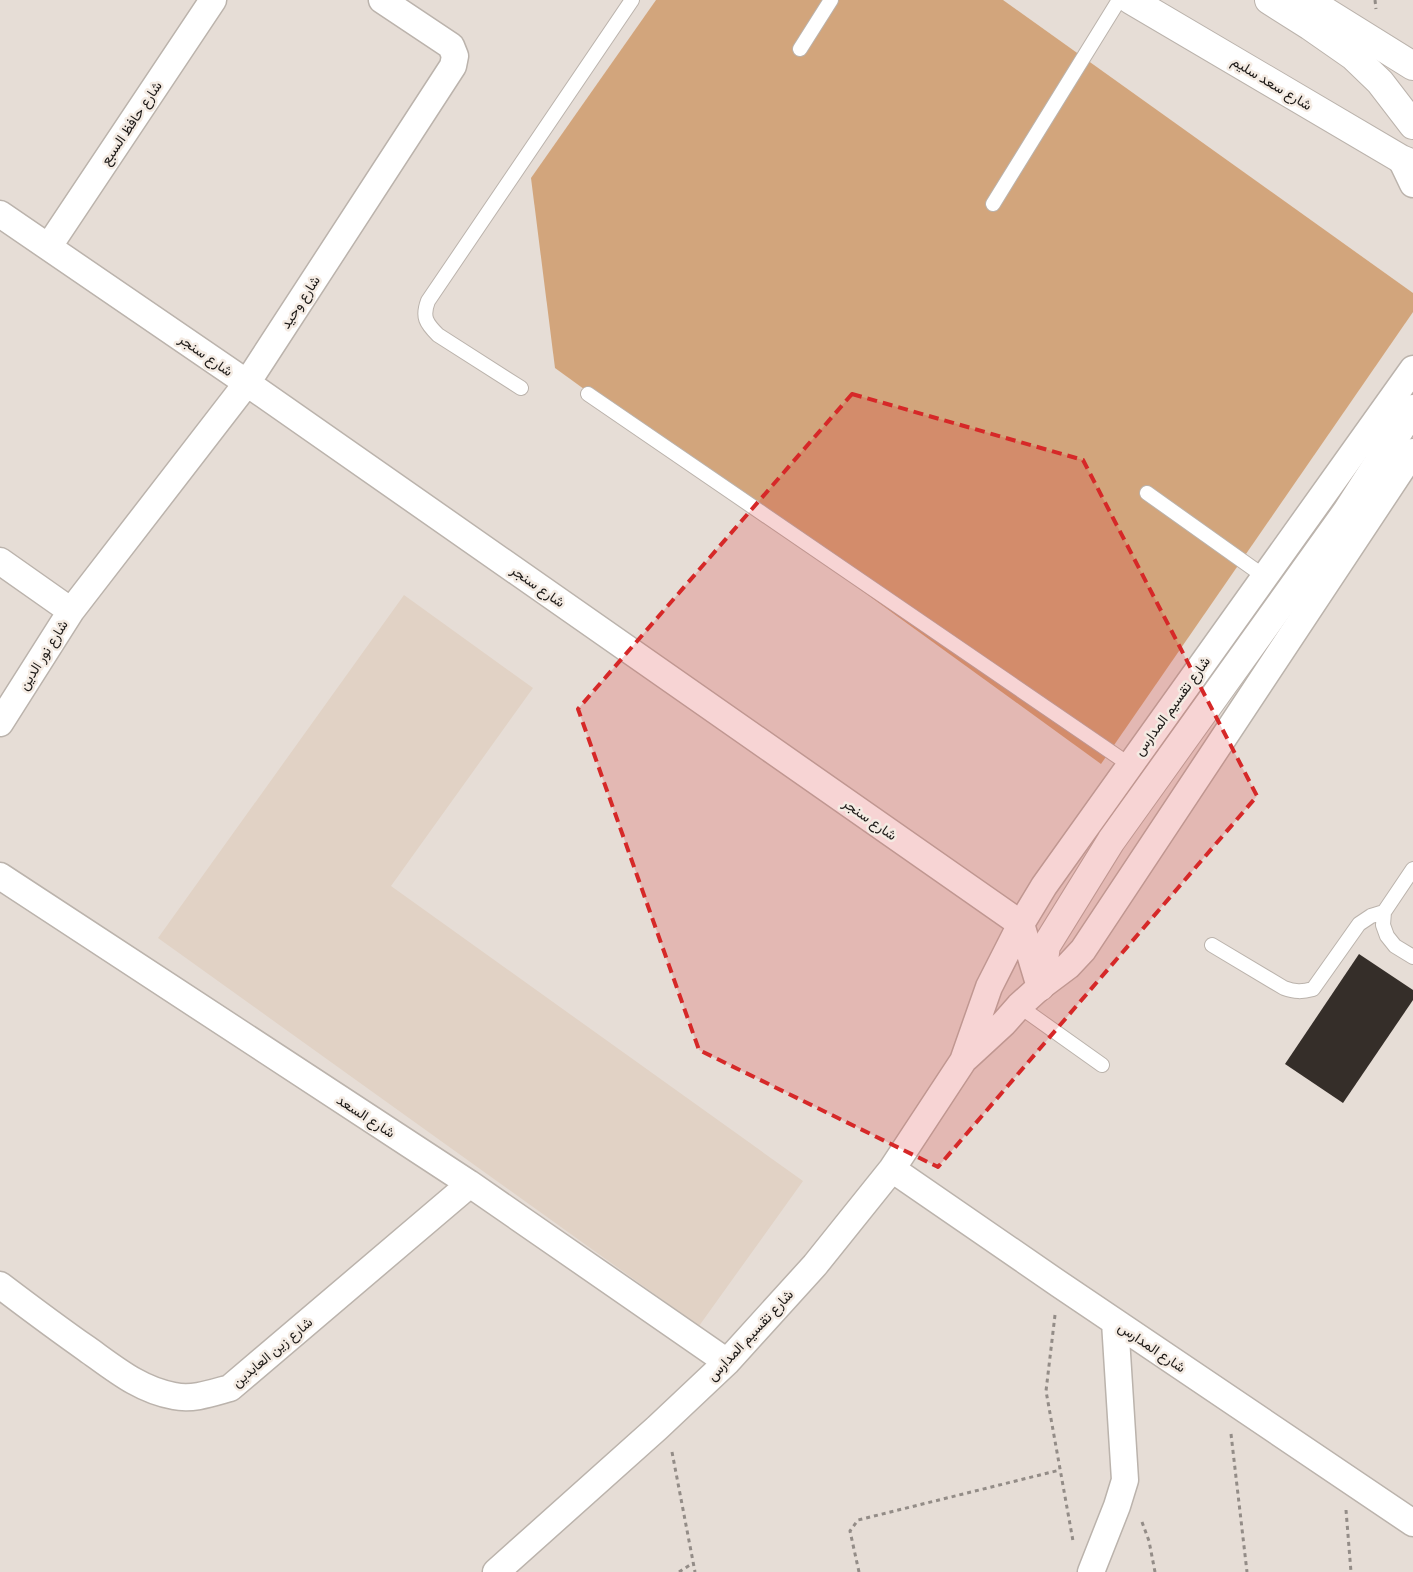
<svg xmlns="http://www.w3.org/2000/svg" width="1413" height="1572" viewBox="0 0 1413 1572" font-family="Karla,Vazirmatn,sans-serif">
<rect width="100%" height="100%" fill="#e6ddd6"/>
<path fill="#e1d2c5" d="M 404,595 L 533,688 L 391,886 L 803,1181 L 699,1326 L 158,938 Z"/>
<path fill="#d2a57c" d="M 656,0 L 1003,0 L 1413,293 L 1413,312 L 1101,764 L 555,368 L 531,178 Z"/>
<path fill="#352e29" d="M 1359,954 L 1413,990 L 1413,1000 L 1343,1103 L 1285,1064 Z"/>
<g fill="none" stroke-linecap="round" stroke-linejoin="round">
<defs>
<path id="lane" d="M 800,49 L 831,0
M 993,204 L 1119,0
M 521,388 L 438,335 C 426,323 422,317 428,301 L 632,0
M 588,394 L 1130,765
M 1147,493 L 1265,577
M 1413,869 L 1384,912 L 1383,925 L 1387,936 L 1395,946 L 1413,957
M 1212,945 L 1284,988 C 1295,992 1302,992 1313,989 L 1359,924 L 1371,916 L 1384,912
M 1019,1006 L 1102,1065"/>
<path id="street" d="M 1401,159 L 1413,184
M 0,214 L 247,383 L 1021,924 L 1040,987
M 49,246 L 213,0
M 0,561 L 71,611
M 0,723 L 71,611 L 247,383 L 453,66 L 455,56 L 451,46 L 382,0
M 0,876 L 470,1184 L 727,1362
M 966,1058 L 1004,1023 L 1019,1006 L 1040,987 L 1068,966 L 1083,950 L 1413,452
M 892,1169 L 1059,1284 L 1413,1523
M 0,1285 C 29,1307 57,1328 87,1349 C 115,1369 140,1390 174,1396 C 193,1400 212,1393 230,1388 L 470,1184
M 496,1572 L 657,1428 L 727,1362 L 815,1265 L 892,1169 L 963,1061 L 989,987 L 1021,924 L 1044,886 L 1413,369
M 1091,1572 L 1117,1506 L 1125,1480 L 1115,1322"/>
<path id="primary" d="M 1131,0 L 1401,159 L 1413,164
M 1307,0 L 1413,66"/>
<path id="highway" d="M 1269,0 L 1310,26 L 1353,56 L 1380,82 L 1413,125
M 1040,987 L 1046,946 L 1111,841 L 1346,513 L 1413,409"/>
</defs>
<use href="#lane" stroke="#bbb3ac" stroke-width="16"/>
<use href="#street" stroke="#bbb3ac" stroke-width="29"/>
<use href="#primary" stroke="#bbb3ac" stroke-width="30"/>
<use href="#highway" stroke="#bbb3ac" stroke-width="30"/>
<path stroke="#938c87" stroke-width="3" stroke-dasharray="4 4" stroke-linecap="butt" d="M 1375,0 L 1376,9
M 1055,1315 L 1046,1391 L 1073,1541
M 1231,1434 L 1247,1572
M 672,1452 L 695,1572
M 1346,1510 L 1351,1572
M 1142,1522 L 1149,1541 L 1155,1572
M 679,1572 L 693,1563
M 859,1572 L 850,1531 L 858,1520 L 1060,1470"/>
<use href="#lane" stroke="#fff" stroke-width="14"/>
<use href="#street" stroke="#fff" stroke-width="26"/>
<use href="#primary" stroke="#fff" stroke-width="28"/>
<use href="#highway" stroke="#fff" stroke-width="28"/>
</g>
<path fill="#d62828" fill-opacity="0.2" stroke="#d62828" stroke-width="4" stroke-dasharray="10 6" stroke-linejoin="round" d="M 852,394 L 1083,460 L 1257,796 L 938,1167 L 699,1050 L 578,709 Z"/>
<g text-anchor="middle" stroke-width="5" stroke-linejoin="round" paint-order="stroke">
<g font-size="14" fill="#1a1715" stroke="#f4ebe3">
<text transform="translate(1272 83) rotate(31)" y="5">شارع سعد سليم</text>
<text transform="translate(131 123) rotate(-56)" y="5">شارع حافظ السبع</text>
<text transform="translate(300 302) rotate(-57)" y="5">شارع وحيد</text>
<text transform="translate(206 355) rotate(35)" y="5">شارع سنجر</text>
<text transform="translate(538 586) rotate(35)" y="5">شارع سنجر</text>
<text transform="translate(43 655) rotate(-58)" y="5">شارع نور الدين</text>
<text transform="translate(1172 706) rotate(-54)" y="5">شارع تقسيم المدارس</text>
<text transform="translate(870 819) rotate(35)" y="5">شارع سنجر</text>
<text transform="translate(366 1116) rotate(33)" y="5">شارع السعد</text>
<text transform="translate(750 1335) rotate(-47)" y="5">شارع تقسيم المدارس</text>
<text transform="translate(1152 1347) rotate(34)" y="5">شارع المدارس</text>
<text transform="translate(272 1352) rotate(-40)" y="5">شارع زين العابدين</text>
</g>
</g>
</svg>
